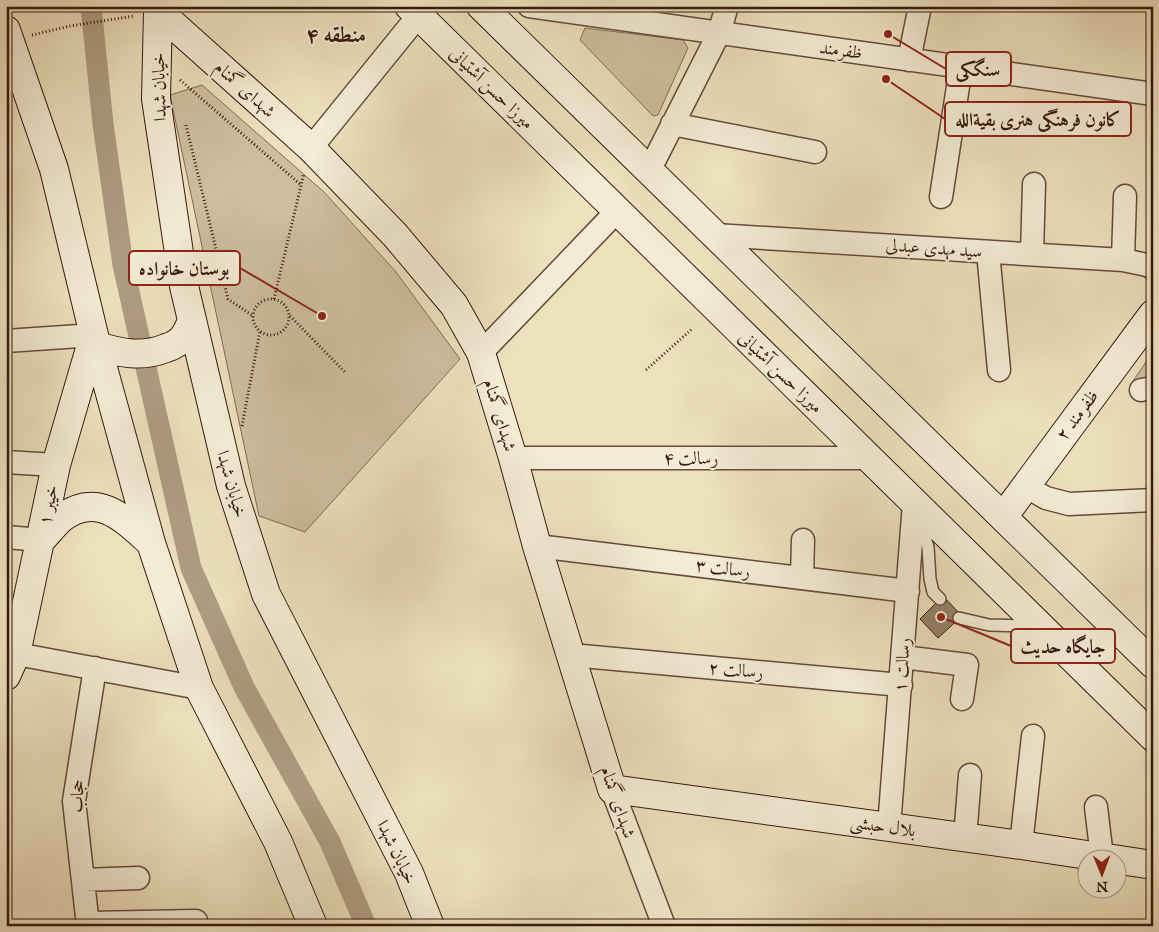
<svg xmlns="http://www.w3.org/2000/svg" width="1159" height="932" viewBox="0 0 1159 932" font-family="'IM FELL Great Primer',Amiri,serif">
<rect width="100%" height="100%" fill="#ece0bd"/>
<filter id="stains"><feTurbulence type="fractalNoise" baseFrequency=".004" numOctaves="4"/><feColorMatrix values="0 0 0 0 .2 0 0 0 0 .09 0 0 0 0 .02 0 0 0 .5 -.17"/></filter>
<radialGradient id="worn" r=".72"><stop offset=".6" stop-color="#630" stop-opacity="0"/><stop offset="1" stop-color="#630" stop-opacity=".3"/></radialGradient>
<path fill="#cdbe9f" stroke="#826c56" d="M 585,28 L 683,40 L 688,48 L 658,115 L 653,116 L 580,40 Z
M 202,85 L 324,192 L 396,272 L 460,359 L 305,532 L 259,516 L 170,95 Z
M 1153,352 L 1153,381 L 1133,381 Z"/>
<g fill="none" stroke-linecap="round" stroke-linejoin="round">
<path stroke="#ae9c82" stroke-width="21" d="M 91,6 L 103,124 L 123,265 L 191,568 L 244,687 L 330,842 L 366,926"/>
</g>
<path fill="#958069" stroke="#37190e" d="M 943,596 L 962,616 L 938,638 L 920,619 Z"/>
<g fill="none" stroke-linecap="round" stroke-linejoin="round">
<defs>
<path id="lane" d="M 919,519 L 928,547 L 930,579 L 933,592 L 940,599
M 959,618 L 989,625 L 1024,626 L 1033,628"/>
<path id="street" d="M 529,6 L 1153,94
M 909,60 L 920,6
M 672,124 L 815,152
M 311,148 L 418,16
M 649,171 L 719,33 L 727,6
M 941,197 L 961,67
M 715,235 L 1123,260 L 1147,265 L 1153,268
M 988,252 L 999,370
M 1032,254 L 1034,184
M 1123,260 L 1125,196
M 6,341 L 94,335
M 481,353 L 617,211
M 1141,390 L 1153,388
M 513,458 L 869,458
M 6,462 L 56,465
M 1025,486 L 1046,498 L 1069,504 L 1153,500
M 6,537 L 41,540
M 537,546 L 908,591
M 802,578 L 803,540
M 6,652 L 199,688
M 571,655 L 901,685
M 903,657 L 967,665 L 962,699
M 612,789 L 664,926
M 1096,807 L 1102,857
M 889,827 L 914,503
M 965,838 L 970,775
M 1021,845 L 1033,736
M 83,880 L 138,878
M 88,923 L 196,921
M 88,926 L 74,801 L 95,668"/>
<path id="secondary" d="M 158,6 L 158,11 L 156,99 L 184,286 L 231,486 L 266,594 L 409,873 L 430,926
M 409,6 L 1153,737
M 481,6 L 1153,664
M 158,11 L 311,148 L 395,235 L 454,305 L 481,353 L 513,458 L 537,546 L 612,789 L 1021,845 L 1153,865
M 6,30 L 54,169 L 94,335 L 151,543 L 199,688 L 278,842 L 313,926
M 97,346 C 120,353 142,358 166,348 C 173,346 181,341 185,335 C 188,330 190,325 192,321
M 1003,517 L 1153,314
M 41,540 C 48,533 55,523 63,517 C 99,491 125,520 151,543
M 6,676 L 16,654 L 56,465 L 94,335"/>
</defs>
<use href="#lane" stroke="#644b3a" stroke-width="14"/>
<use href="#street" stroke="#644b3a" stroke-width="25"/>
<use href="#secondary" stroke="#37190e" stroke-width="30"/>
<path stroke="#37190e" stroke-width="3" stroke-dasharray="1 2.5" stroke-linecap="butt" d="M 32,35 L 70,26 L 134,16
M 180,80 L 300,184
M 186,125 L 228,299 L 253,316
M 274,299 L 304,173
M253 317a18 18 0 1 1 36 0a18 18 0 1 1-36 0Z
M 290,316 L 345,372
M 646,370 L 692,329
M 242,426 L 260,331"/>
<use href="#lane" stroke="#f3ebd4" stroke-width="11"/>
<use href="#street" stroke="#f3ebd4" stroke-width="22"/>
<use href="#secondary" stroke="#f3ebd4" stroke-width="28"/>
</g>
<g text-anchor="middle" stroke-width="4" stroke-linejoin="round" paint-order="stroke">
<g font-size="18" fill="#37190e" stroke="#f3ebd4">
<text transform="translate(841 50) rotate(8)" y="6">ظفرمند</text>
<text transform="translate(159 87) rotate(-92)" y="6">خیابان شهدا</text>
<text transform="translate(492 88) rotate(44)" y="6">میرزا حسن آشتیانی</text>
<text transform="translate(245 89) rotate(42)" y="6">شهدای گمنام</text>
<text transform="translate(934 248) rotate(4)" y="6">سید مهدی عبدلی</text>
<text transform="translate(781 372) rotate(44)" y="6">میرزا حسن آشتیانی</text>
<text transform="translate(500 415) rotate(73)" y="6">شهدای گمنام</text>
<text transform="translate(1077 415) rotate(-53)" y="6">ظفرمند ۲</text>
<text x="691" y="464">رسالت ۴</text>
<text transform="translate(232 484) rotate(74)" y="6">خیابان شهدا</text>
<text transform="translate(48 505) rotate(-79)" y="6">خیبر ۱</text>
<text transform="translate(723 568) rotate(7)" y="6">رسالت ۳</text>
<text transform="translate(902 665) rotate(-86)" y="6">رسالت ۱</text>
<text transform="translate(736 670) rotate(5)" y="6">رسالت ۲</text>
<text transform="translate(77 796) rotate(-87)" y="6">حجاب</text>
<text transform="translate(618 802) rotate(71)" y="6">شهدای گمنام</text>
<text transform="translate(883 826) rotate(8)" y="6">بلال حبشی</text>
<text transform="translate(397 852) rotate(64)" y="6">خیابان شهدا</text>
</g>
<g font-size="22" font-weight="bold" fill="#37190e" stroke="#f3ebd4">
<text x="336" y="42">منطقه ۴</text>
</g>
</g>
<path fill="none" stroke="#8f2418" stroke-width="2" d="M888 34L946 69M886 79L945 119M322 316L240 268M941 617L1011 646"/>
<g fill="#8f2418" stroke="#f3ebd4" stroke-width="2">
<circle cx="888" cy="34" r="5"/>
<circle cx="886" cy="79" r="5"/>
<circle cx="322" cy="316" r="5"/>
<circle cx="941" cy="617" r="5"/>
</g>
<g fill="#f3ebd4" stroke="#8f2418" stroke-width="2">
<rect x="946" y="52" width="65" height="34" rx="5"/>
<rect x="945" y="102" width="186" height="34" rx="5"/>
<rect x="129" y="251" width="111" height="34" rx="5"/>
<rect x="1011" y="629" width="104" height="34" rx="5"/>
</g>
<g font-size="19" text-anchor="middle" font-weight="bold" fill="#37190e">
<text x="978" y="76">سنگکی</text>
<text x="1038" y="126">کانون فرهنگی هنری بقیةالله</text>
<text x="184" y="275">بوستان خانواده</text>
<text x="1063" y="653">جایگاه حدیث</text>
</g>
<rect width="1159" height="932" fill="none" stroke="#ece0bd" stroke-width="25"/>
<rect x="8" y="8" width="1144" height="917" fill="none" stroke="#37190e" stroke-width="2.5"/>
<rect x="12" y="12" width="1134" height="907" fill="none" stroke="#37190e"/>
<g transform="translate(1102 874) rotate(179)"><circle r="24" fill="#f3ebd4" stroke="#a89785"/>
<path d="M0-4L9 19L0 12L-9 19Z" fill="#8f2418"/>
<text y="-8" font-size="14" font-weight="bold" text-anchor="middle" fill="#37190e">N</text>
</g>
<rect width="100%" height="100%" filter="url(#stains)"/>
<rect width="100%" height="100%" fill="url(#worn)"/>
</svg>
